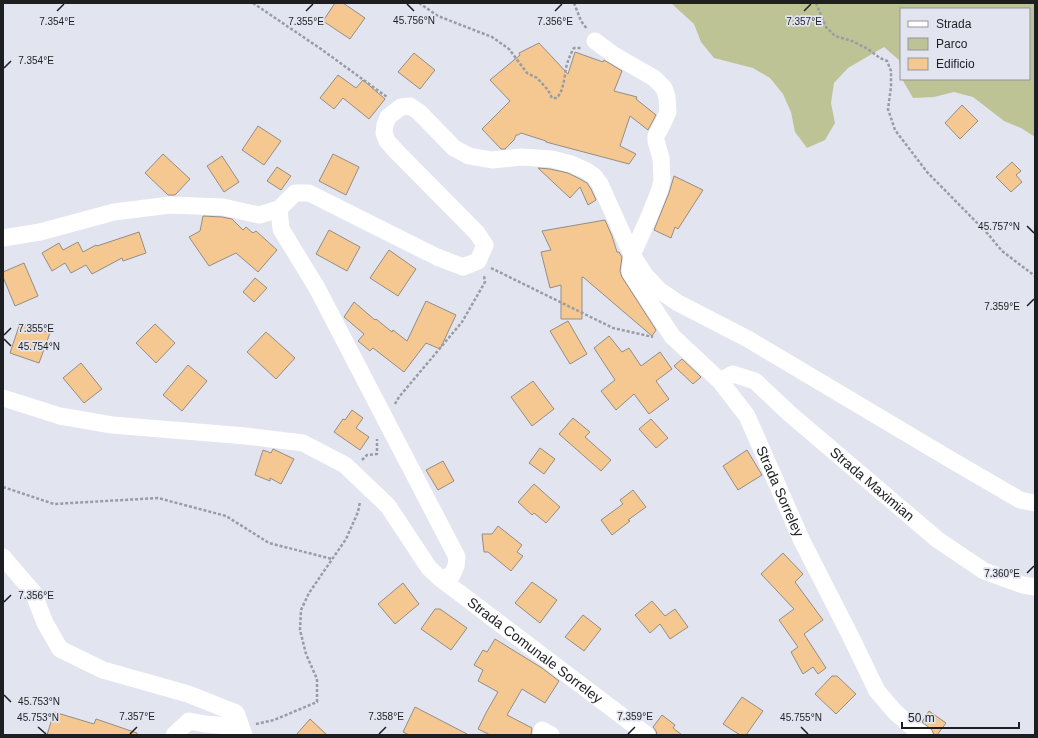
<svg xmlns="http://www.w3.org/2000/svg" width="1038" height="738" viewBox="0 0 1038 738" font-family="Helvetica,sans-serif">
<rect width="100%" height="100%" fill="#e2e5f0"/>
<path fill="#bdc394" d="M 671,3 L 1035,3 L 1035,137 L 1021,128 L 1004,121 L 973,97 L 954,92 L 934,97 L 913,98 L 902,79 L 1029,79 L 1029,9 L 901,9 L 901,73 L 899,60 L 884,47 L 848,68 L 834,83 L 831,103 L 835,123 L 825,140 L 807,148 L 795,132 L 791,112 L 783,94 L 770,78 L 753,68 L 714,58 L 701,42 L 694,24 Z"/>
<path fill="#f5c891" stroke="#948d85" d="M 335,3 L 343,3 L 365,18 L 350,39 L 323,21 Z
M 539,43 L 568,74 L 575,52 L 603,62 L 604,60 L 622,71 L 614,91 L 637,97 L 636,99 L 656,115 L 648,130 L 630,116 L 620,146 L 636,154 L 629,164 L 546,142 L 546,141 L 521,133 L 518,135 L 516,135 L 514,140 L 505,149 L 501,149 L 482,129 L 510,101 L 490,80 L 520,55 L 519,53 Z
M 414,53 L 435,70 L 420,89 L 398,72 Z
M 338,75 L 356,88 L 363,80 L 385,99 L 369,119 L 343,98 L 334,109 L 320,98 Z
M 962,105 L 978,121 L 960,139 L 945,123 Z
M 258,126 L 281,141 L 264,165 L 242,150 Z
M 163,154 L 190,179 L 175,195 L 168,195 L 145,173 Z
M 333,154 L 359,167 L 346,195 L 319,181 Z
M 222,156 L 239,182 L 224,192 L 207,166 Z
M 1012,162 L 1021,171 L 1016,175 L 1022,182 L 1011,192 L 996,177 Z
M 277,167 L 291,176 L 281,190 L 267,181 Z
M 538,168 L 550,169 L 568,173 L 580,179 L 587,183 L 591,189 L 596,200 L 588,205 L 580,187 L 570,198 Z
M 674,176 L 703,190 L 678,229 L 675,227 L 671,238 L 654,230 L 669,193 Z
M 203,216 L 222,217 L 232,219 L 243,230 L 246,227 L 253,233 L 256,231 L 277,250 L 258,272 L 236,253 L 209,266 L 189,237 L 200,231 Z
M 605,220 L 612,236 L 617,252 L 619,252 L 622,257 L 620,271 L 622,277 L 656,330 L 652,336 L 583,277 L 582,277 L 582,319 L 561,319 L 561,285 L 550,288 L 541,252 L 551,250 L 542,231 Z
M 329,230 L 360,247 L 347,271 L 316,254 Z
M 139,232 L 146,253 L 123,261 L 122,258 L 92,274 L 86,265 L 71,273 L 65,263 L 52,271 L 42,253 L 59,243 L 63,250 L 78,242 L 83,252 L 96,245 L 97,246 Z
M 389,250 L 416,269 L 398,296 L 370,278 Z
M 24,263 L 38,296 L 15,306 L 3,277 L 3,272 Z
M 255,278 L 267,288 L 254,302 L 243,292 Z
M 426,301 L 456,315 L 440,349 L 426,343 L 404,372 L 373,348 L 370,351 L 358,341 L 364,334 L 344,317 L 354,302 L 375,320 L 376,319 L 392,332 L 393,330 L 407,341 Z
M 568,321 L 587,354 L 570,364 L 550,331 Z
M 20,323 L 50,333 L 39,363 L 10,353 Z
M 155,324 L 175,343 L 156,363 L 136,343 Z
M 266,332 L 295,358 L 276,379 L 247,352 Z
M 609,336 L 622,352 L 629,348 L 641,366 L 660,352 L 672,369 L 656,381 L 669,399 L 649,414 L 634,394 L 616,410 L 601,391 L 615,380 L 594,348 Z
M 682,359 L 701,377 L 693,384 L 674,366 Z
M 81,363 L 102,389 L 84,403 L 63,378 Z
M 188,365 L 207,381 L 182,411 L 163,395 Z
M 533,381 L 554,409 L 532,426 L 511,397 Z
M 352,410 L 363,418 L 356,428 L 369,437 L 360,450 L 334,432 L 343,419 L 345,420 Z
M 573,418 L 590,432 L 585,437 L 611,460 L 601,471 L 559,434 Z
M 651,419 L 668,438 L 656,448 L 639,429 Z
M 540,448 L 555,459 L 544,474 L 529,463 Z
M 273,449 L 294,459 L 281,484 L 270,478 L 270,481 L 255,475 L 263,450 L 271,453 Z
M 747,450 L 762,475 L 738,490 L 723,466 Z
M 443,461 L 454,481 L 438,490 L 426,470 Z
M 534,484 L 560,507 L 546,523 L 534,513 L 532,515 L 518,502 Z
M 633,490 L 646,507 L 628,520 L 630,521 L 612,535 L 601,520 L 623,504 L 620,500 Z
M 498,526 L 522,545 L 517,552 L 523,556 L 511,571 L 488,552 L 484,552 L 482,534 L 492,534 Z
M 783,553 L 803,574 L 795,582 L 823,620 L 804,634 L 826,668 L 818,674 L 813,667 L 803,674 L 791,652 L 798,647 L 779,620 L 794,609 L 761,574 Z
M 532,582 L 557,600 L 540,623 L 515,603 Z
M 403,583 L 419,604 L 395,624 L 378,604 Z
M 652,601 L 665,616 L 675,609 L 688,627 L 670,639 L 660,624 L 650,633 L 635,615 Z
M 435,609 L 440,609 L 467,628 L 451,650 L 421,629 Z
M 583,615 L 601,629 L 584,651 L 565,637 Z
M 495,639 L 542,668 L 559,681 L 545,703 L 522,689 L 507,715 L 532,728 L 531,735 L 490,735 L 478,729 L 487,711 L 498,692 L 478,681 L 483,670 L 474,665 L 483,650 L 487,652 Z
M 832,676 L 837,676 L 856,694 L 836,714 L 815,694 Z
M 742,697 L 763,711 L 746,735 L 740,735 L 723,724 Z
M 415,707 L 469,735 L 409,735 L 403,732 Z
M 929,711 L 946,723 L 937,735 L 934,735 L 932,730 L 922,722 Z
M 54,712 L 94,724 L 96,719 L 137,733 L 137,735 L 47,735 Z
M 662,715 L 675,725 L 673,728 L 682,735 L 657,735 L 656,731 L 653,727 Z
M 310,719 L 327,735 L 296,735 Z"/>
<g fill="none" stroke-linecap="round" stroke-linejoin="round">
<path stroke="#9a9ca4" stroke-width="2.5" stroke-dasharray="3 2" stroke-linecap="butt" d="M 253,3 L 321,49 L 387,97
M 419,3 L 438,16 L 492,37 L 509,49 L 527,73 L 537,78 L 548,90 L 552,98 L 557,98 C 565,88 564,75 567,64 C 569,58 571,53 574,48 L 582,48
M 574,3 L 581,21 L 587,29
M 816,3 L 826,27 L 835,36 L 852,41 L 868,49 L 880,58 L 887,61 L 891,71 L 891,87 L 888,109 L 895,130 L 927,172 L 988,234 L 1002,251 L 1035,276
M 491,268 L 613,328 L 653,337
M 395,404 L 399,397 L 462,322 L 485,282 L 484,276
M 362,460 L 367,455 L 377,454 L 377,439
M 3,487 L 54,504 L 158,498 L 226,516 L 269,543 L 332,559
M 256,724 L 274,720 L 317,702 L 317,679 L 306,654 L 300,630 L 301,610 L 309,593 L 346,539 L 358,512 L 360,502"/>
<g stroke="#fff" stroke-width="17">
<path id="s1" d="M 595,41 L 614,55 L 654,78 L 664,88 L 667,97 L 668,112 L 663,123 L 658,132 L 656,136 L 656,141 L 661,158 L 662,180 L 660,189 L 649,217 L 632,255 L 630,272 L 672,336 L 720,381 L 747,416 L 802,541 L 850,635 L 877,691 L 895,712 L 917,731 L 924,735"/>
<path d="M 3,238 L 40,232 L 114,212 L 170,205 L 223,207 L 259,215 L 279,209"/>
<path id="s2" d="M 720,381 L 733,374 L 755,381 L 790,414 L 938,540 L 984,571 L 1023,585 L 1035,587"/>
<path d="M 3,398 L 60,416 L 112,425 L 246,436 L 303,443 L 345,465 L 388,506 L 429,568 L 441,579 L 452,575 L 456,566 L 457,557 L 317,288 L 281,229 L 279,209 L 295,193 L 309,193 L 437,257 L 463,267 L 478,261 L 485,245 L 477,233 L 397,152 L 387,141 L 384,133 L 385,125 L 388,117 L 401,107 L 410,106 L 419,112 L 454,148 L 469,156 L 492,160 L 521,157 L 552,159 L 571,164 L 585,170 L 594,176 L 600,184 L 632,255 L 645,275 L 659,290 L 678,303 L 748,339 L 953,461 L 1020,500 L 1035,503"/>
<path d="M 3,557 L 33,592 L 45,623 L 60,649 L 103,670 L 188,694 L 236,713 L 244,735"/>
<path id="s3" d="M 441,579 L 647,735"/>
<path d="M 174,735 L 189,721 L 205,724 L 241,727"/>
<path d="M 541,735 L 542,730 L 551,735"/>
</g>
</g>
<path fill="none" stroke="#1d1e22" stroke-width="1.5" d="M 407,4 L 414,11M 57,11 L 64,4M 306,11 L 313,4M 555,11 L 562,4M 804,11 L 811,4M 4,68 L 11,61M 1027,226 L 1034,233M 1027,306 L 1034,299M 4,335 L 11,328M 4,339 L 11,346M 1027,573 L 1034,566M 4,602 L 11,595M 4,695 L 11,702M 38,727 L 46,734M 801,727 L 808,734M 130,734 L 137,727M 379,734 L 386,727M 628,734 L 635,727"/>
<g text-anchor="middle" stroke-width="3.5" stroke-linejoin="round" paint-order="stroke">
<g font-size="14" fill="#1d1e22" stroke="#e2e5f0">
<text dy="5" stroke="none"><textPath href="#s2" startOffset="194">Strada Maximian</textPath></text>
<text dy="5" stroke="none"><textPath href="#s1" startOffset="547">Strada Sorreley</textPath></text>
<text dy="5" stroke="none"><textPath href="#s3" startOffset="118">Strada Comunale Sorreley</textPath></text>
</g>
</g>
<g font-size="10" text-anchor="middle" fill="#1d1e22" stroke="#e2e5f0" stroke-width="3.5" stroke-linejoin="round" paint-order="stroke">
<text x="414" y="24">45.756°N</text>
<text x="306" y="25">7.355°E</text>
<text x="555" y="25">7.356°E</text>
<text x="804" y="25">7.357°E</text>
<text x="57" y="25">7.354°E</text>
<text x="36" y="64">7.354°E</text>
<text x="999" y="230">45.757°N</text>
<text x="1002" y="310">7.359°E</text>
<text x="36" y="332">7.355°E</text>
<text x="39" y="350">45.754°N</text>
<text x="1002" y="577">7.360°E</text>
<text x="36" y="599">7.356°E</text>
<text x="39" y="705">45.753°N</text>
<text x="137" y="720">7.357°E</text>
<text x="386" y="720">7.358°E</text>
<text x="635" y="720">7.359°E</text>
<text x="38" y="721">45.753°N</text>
<text x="801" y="721">45.755°N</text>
</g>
<rect width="1038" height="738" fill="none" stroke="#1d1e22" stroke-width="8"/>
<rect x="900" y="8" width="130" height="72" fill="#e2e5f0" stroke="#93959e"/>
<rect x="908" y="21" width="20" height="6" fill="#ffffff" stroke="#93959e"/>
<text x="936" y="28" font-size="12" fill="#1d1e22">Strada</text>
<rect x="908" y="38" width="20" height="12" fill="#bdc394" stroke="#93959e"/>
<text x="936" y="48" font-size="12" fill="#1d1e22">Parco</text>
<rect x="908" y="58" width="20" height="12" fill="#f5c891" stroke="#93959e"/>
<text x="936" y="68" font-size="12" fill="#1d1e22">Edificio</text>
<path d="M902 722v6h117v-6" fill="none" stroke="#1d1e22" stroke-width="2"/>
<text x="908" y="722" font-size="12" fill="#1d1e22" stroke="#e2e5f0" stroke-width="3" paint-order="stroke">50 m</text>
</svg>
